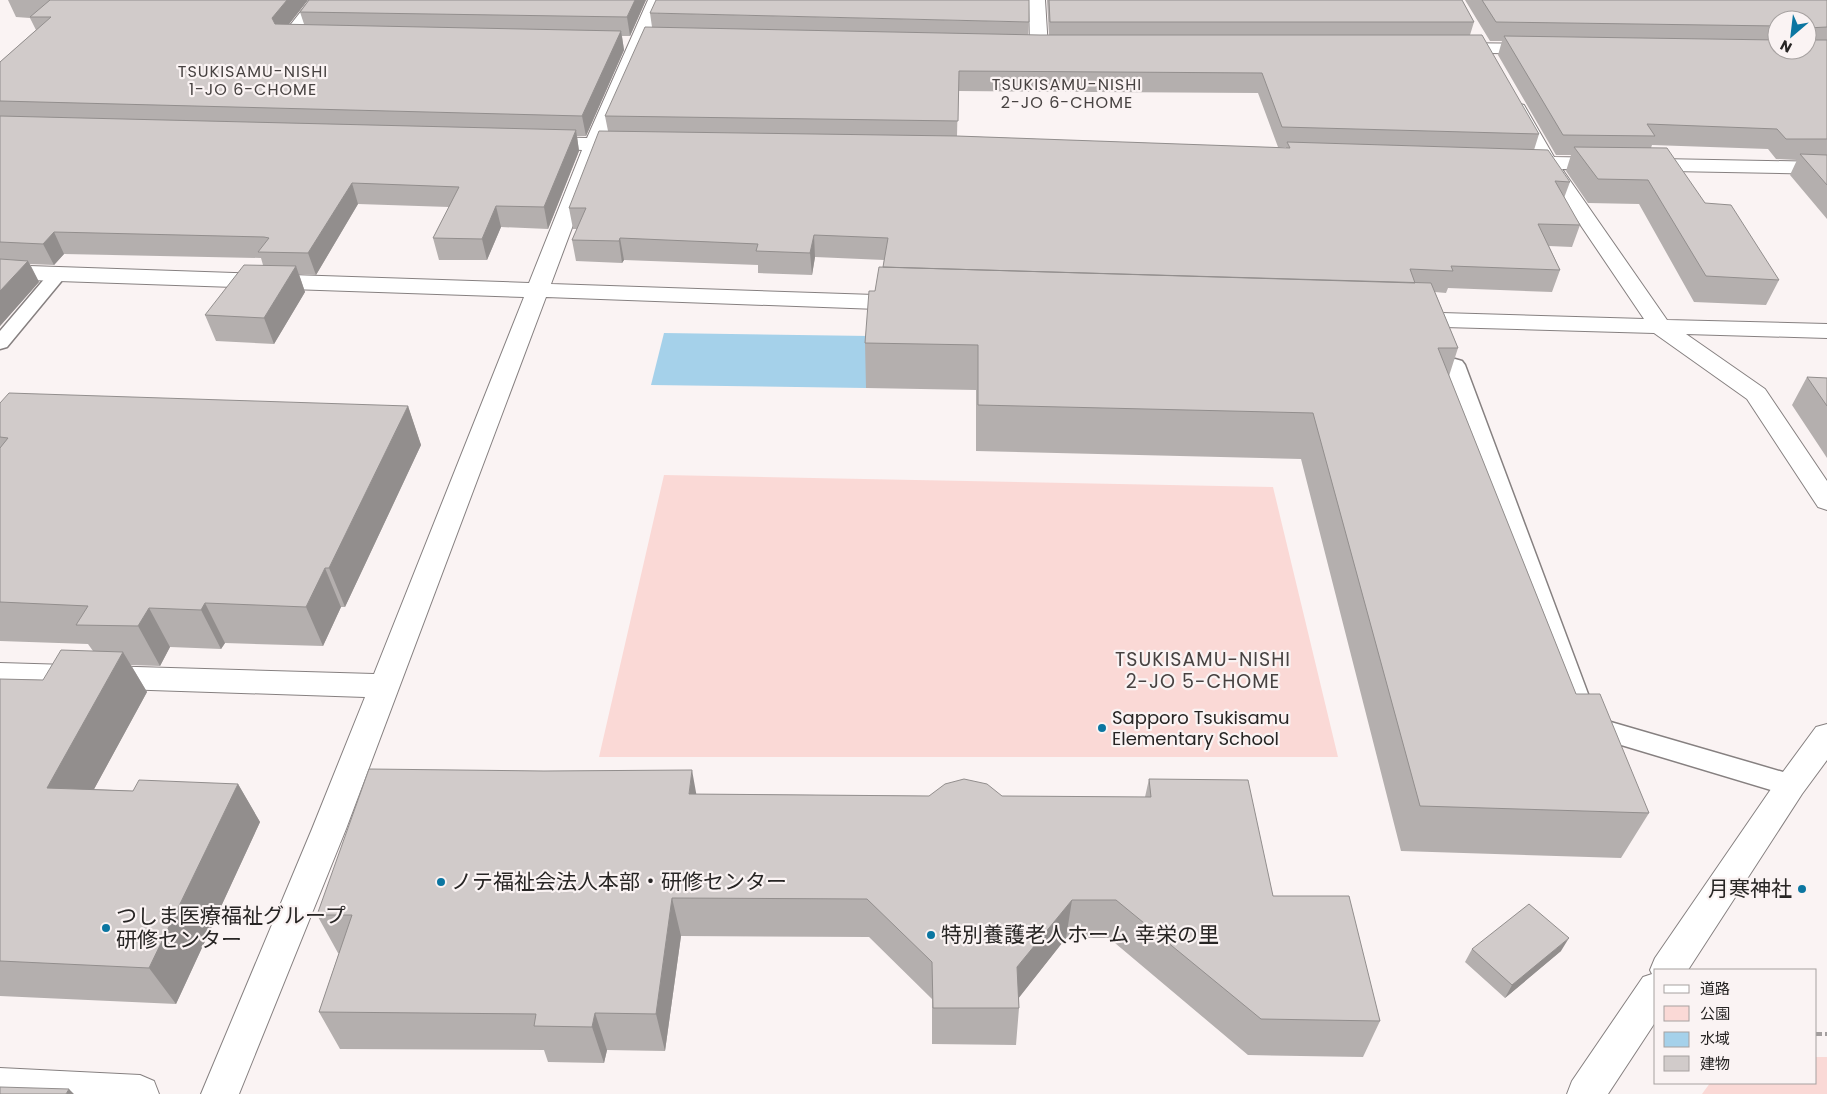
<svg xmlns="http://www.w3.org/2000/svg" width="1827" height="1094" viewBox="0 0 1827 1094" font-family="Poppins,'Noto Sans JP',sans-serif">
<rect width="100%" height="100%" fill="#faf3f3"/>
<path fill="#fad9d6" d="M 664,475 L 1273,487 L 1338,757 L 599,757 Z
M 1816,1057 L 1827,1057 L 1827,1094 L 1702,1094 L 1710,1083 L 1816,1083 Z"/>
<path fill="#a5d1ea" d="M 664,333 L 870,336 L 866,388 L 651,385 Z"/>
<g fill="none" stroke-linecap="round" stroke-linejoin="round">
<defs>
<path id="lane" d="M 58,269 L 64,270 L 67,274 L 64,278 L 7,347 L 0,349 L 0,331 L 52,270 Z
M 1455,359 L 1462,361 L 1465,365 L 1597,718 L 1800,777 L 1804,785 L 1800,793 L 1791,796 L 1578,732 L 1445,365 L 1448,361 Z"/>
<path id="street" d="M 310,0 L 327,0 L 302,33 L 316,34 L 319,38 L 316,42 L 310,43 L 283,42 L 280,38 Z
M 648,0 L 664,0 L 606,139 L 638,141 L 641,145 L 638,149 L 631,151 L 601,150 L 551,284 L 905,296 L 913,298 L 916,303 L 913,308 L 905,310 L 546,297 L 346,829 L 239,1094 L 201,1094 L 312,829 L 365,697 L 0,685 L 0,663 L 374,674 L 524,297 L 0,279 L 0,265 L 529,283 L 582,150 L 534,147 L 531,143 L 534,139 L 541,137 L 587,138 Z
M 1029,0 L 1045,0 L 1048,48 L 1045,52 L 1039,53 L 1033,52 L 1030,48 Z
M 1451,43 L 1538,44 L 1544,45 L 1547,49 L 1544,53 L 1538,54 L 1445,52 L 1442,48 L 1445,44 Z
M 1517,103 L 1524,105 L 1554,157 L 1827,162 L 1827,174 L 1562,169 L 1667,320 L 1827,324 L 1827,338 L 1686,334 L 1765,389 L 1827,481 L 1827,510 L 1818,507 L 1747,399 L 1654,333 L 1408,326 L 1400,324 L 1397,319 L 1400,314 L 1408,312 L 1644,319 L 1542,168 L 1514,166 L 1511,162 L 1514,158 L 1534,156 L 1508,109 L 1510,105 Z
M 1827,724 L 1827,760 L 1802,794 L 1688,970 L 1656,970 L 1656,1021 L 1608,1094 L 1567,1094 L 1572,1081 L 1643,977 L 1652,974 L 1650,970 L 1655,958 L 1780,776 L 1816,727 Z
M 0,1068 L 140,1075 L 154,1081 L 159,1094 L 0,1094 Z"/>
</defs>
<use href="#lane" stroke="#868080" stroke-width="3"/>
<use href="#street" stroke="#868080" stroke-width="2"/>
<path stroke="#a39e9e" stroke-width="4" stroke-dasharray="6 3" stroke-linecap="butt" d="M 1816,1034 L 1827,1034"/>
<use href="#lane" fill="#fff" fill-rule="evenodd"/>
<use href="#street" fill="#fff" fill-rule="evenodd"/>
</g>
<path fill="#b4afae" fill-rule="evenodd" d="M 8,0 L 308,0 L 289,24 L 304,24 L 300,12 L 309,0 L 646,0 L 630,36 L 622,36 L 624,50 L 586,136 L 577,136 L 579,151 L 548,229 L 501,227 L 487,260 L 439,260 L 433,238 L 449,207 L 358,204 L 316,275 L 299,274 L 305,292 L 274,344 L 216,341 L 205,315 L 263,265 L 261,258 L 64,254 L 54,265 L 30,264 L 39,282 L 0,326 L 0,62 L 36,30 L 30,18 L 16,17 Z
M 1047,0 L 1462,0 L 1474,22 L 1470,35 L 1539,134 L 1534,150 L 1570,182 L 1564,198 L 1580,225 L 1572,247 L 1549,246 L 1560,270 L 1552,292 L 1448,288 L 1446,293 L 1435,292 L 1458,348 L 1449,376 L 1576,694 L 1649,813 L 1621,858 L 1401,851 L 1301,459 L 976,451 L 976,390 L 866,388 L 865,343 L 875,291 L 883,267 L 884,260 L 815,257 L 812,275 L 758,273 L 758,265 L 624,260 L 622,263 L 576,261 L 572,240 L 577,229 L 573,229 L 569,208 L 608,131 L 605,116 L 652,27 L 650,13 L 1029,22 L 1028,35 L 1049,35 ZM 958,91 L 1258,93 L 1278,147 L 1286,147 L 1286,148 L 957,136 Z
M 1465,0 L 1827,0 L 1827,219 L 1790,175 L 1797,160 L 1776,159 L 1768,149 L 1652,145 L 1651,148 L 1705,203 L 1779,280 L 1766,305 L 1694,302 L 1639,204 L 1588,203 L 1566,171 L 1571,155 L 1556,155 L 1498,55 L 1502,41 L 1490,41 ZM 1777,20 L 1807,20 L 1807,50 L 1777,50 Z
M 1807,377 L 1827,378 L 1827,458 L 1792,405 Z
M 0,403 L 408,406 L 421,445 L 345,607 L 341,607 L 323,646 L 225,643 L 221,649 L 170,647 L 160,666 L 131,665 L 147,692 L 94,789 L 133,791 L 238,784 L 260,822 L 176,1004 L 0,996 L 0,679 L 43,680 L 93,651 L 88,644 L 0,641 Z
M 1149,779 L 1273,896 L 1380,1021 L 1363,1057 L 1248,1055 L 1109,938 L 1066,938 L 1019,997 L 1019,1008 L 1016,1045 L 932,1044 L 932,999 L 869,937 L 681,936 L 665,1051 L 607,1050 L 604,1063 L 548,1062 L 544,1050 L 340,1049 L 319,1012 L 339,953 L 338,953 L 317,915 L 696,794 L 929,796 L 1145,797 Z
M 1472,949 L 1561,951 L 1505,998 L 1465,962 Z"/>
<path fill="#928e8d" d="M 287,0 L 308,0 L 279,37 L 272,18 Z
M 635,0 L 646,0 L 630,36 L 627,17 Z
M 621,31 L 624,50 L 586,136 L 582,116 Z
M 576,130 L 579,151 L 548,229 L 544,207 Z
M 352,183 L 358,204 L 316,275 L 308,253 Z
M 496,206 L 501,227 L 487,260 L 482,239 Z
M 54,232 L 64,254 L 54,265 L 43,244 Z
M 814,235 L 815,257 L 812,275 L 810,253 Z
M 620,238 L 624,260 L 622,263 L 619,241 Z
M 28,261 L 39,282 L 0,326 L 0,291 Z
M 296,266 L 305,292 L 274,344 L 264,318 Z
M 408,406 L 421,445 L 345,607 L 329,568 Z
M 325,568 L 341,607 L 323,646 L 306,607 Z
M 205,603 L 225,643 L 221,649 L 201,610 Z
M 149,608 L 170,647 L 160,666 L 138,626 Z
M 123,652 L 147,692 L 74,826 L 47,788 Z
M 692,770 L 699,809 L 689,794 Z
M 238,784 L 260,822 L 176,1004 L 149,968 Z
M 672,898 L 681,936 L 665,1051 L 656,1014 Z
M 1072,900 L 1066,938 L 1014,1004 L 1017,967 Z
M 1569,938 L 1561,951 L 1505,998 L 1512,985 Z
M 595,1013 L 607,1050 L 604,1063 L 592,1027 Z
M 69,1089 L 74,1094 L 66,1094 Z"/>
<path fill="#d1cbca" stroke="#928e8d" d="M 50,0 L 287,0 L 272,18 L 275,24 L 621,31 L 582,116 L 0,101 L 0,62 L 51,17 L 30,17 Z
M 309,0 L 635,0 L 627,17 L 300,12 Z
M 656,0 L 1029,0 L 1029,22 L 650,13 Z
M 1049,0 L 1462,0 L 1474,22 L 1050,22 Z
M 1482,0 L 1827,0 L 1827,27 L 1807,28 L 1807,20 L 1777,20 L 1777,26 L 1496,22 Z
M 645,27 L 1040,35 L 1482,35 L 1539,134 L 1282,127 L 1262,73 L 959,71 L 958,121 L 605,116 Z
M 1504,36 L 1777,40 L 1777,50 L 1807,50 L 1807,40 L 1827,40 L 1827,139 L 1786,139 L 1777,129 L 1647,124 L 1655,136 L 1563,135 Z
M 0,116 L 576,130 L 544,207 L 496,206 L 482,239 L 433,238 L 459,187 L 352,183 L 308,253 L 258,252 L 269,238 L 264,237 L 54,232 L 43,244 L 0,242 Z
M 599,131 L 957,136 L 1290,148 L 1287,142 L 1548,150 L 1570,182 L 1555,181 L 1580,225 L 1538,224 L 1560,270 L 1451,266 L 1453,271 L 1410,269 L 1415,283 L 883,267 L 888,238 L 814,235 L 810,253 L 756,251 L 758,244 L 620,238 L 619,241 L 572,240 L 586,208 L 569,208 Z
M 1574,147 L 1667,148 L 1705,203 L 1731,205 L 1779,280 L 1706,276 L 1648,180 L 1598,179 Z
M 1800,154 L 1827,155 L 1827,185 Z
M 0,259 L 28,261 L 0,291 Z
M 244,265 L 296,266 L 264,318 L 205,315 Z
M 879,267 L 1431,283 L 1458,348 L 1438,348 L 1576,694 L 1600,694 L 1649,813 L 1420,806 L 1313,413 L 978,405 L 978,345 L 865,343 L 869,291 L 875,291 Z
M 1807,377 L 1827,378 L 1827,406 Z
M 9,393 L 408,406 L 329,568 L 325,568 L 306,607 L 205,603 L 201,610 L 149,608 L 138,626 L 76,625 L 88,606 L 0,602 L 0,448 L 8,438 L 0,437 L 0,403 Z
M 61,650 L 123,652 L 47,788 L 133,791 L 139,780 L 238,784 L 149,968 L 0,961 L 0,679 L 43,680 Z
M 369,769 L 544,771 L 692,770 L 689,794 L 929,796 L 945,784 L 964,779 L 987,784 L 1002,796 L 1151,797 L 1149,779 L 1248,780 L 1273,896 L 1349,896 L 1380,1021 L 1261,1019 L 1116,900 L 1072,900 L 1017,967 L 1019,1008 L 933,1008 L 932,962 L 867,899 L 672,898 L 656,1014 L 595,1013 L 592,1027 L 534,1026 L 536,1014 L 319,1012 L 352,915 L 317,915 Z
M 1529,904 L 1569,938 L 1512,985 L 1472,949 Z
M 0,1087 L 69,1089 L 66,1094 L 0,1094 Z"/>
<g fill="#0b76a1" stroke="#faf3f3" stroke-width="2">
<circle cx="1102" cy="728" r="5"/>
<circle cx="441" cy="882" r="5"/>
<circle cx="1802" cy="889" r="5"/>
<circle cx="106" cy="928" r="5"/>
<circle cx="931" cy="935" r="5"/>
</g>
<g text-anchor="middle" stroke-width="4.5" stroke-linejoin="round" paint-order="stroke">
<g font-size="16" letter-spacing="1" fill="#474241" stroke="#faf3f3">
<text x="253" y="77">TSUKISAMU-NISHI<tspan x="253" dy="18">1-JO 6-CHOME</tspan></text>
<text x="1067" y="90">TSUKISAMU-NISHI<tspan x="1067" dy="18">2-JO 6-CHOME</tspan></text>
</g>
<g font-size="18" fill="#272524" stroke="#faf3f3" text-anchor="start">
<text x="1112" y="724">Sapporo Tsukisamu<tspan x="1112" dy="21">Elementary School</tspan></text>
</g>
<g font-size="19" letter-spacing="1" fill="#474241" stroke="#faf3f3">
<text x="1203" y="666">TSUKISAMU-NISHI<tspan x="1203" dy="22">2-JO 5-CHOME</tspan></text>
</g>
<g font-size="21" fill="#272524" stroke="#faf3f3" text-anchor="start">
<text x="451" y="889">ノテ福祉会法人本部・研修センター</text>
<text x="1792" y="896" text-anchor="end">月寒神社</text>
<text x="116" y="923">つしま医療福祉グループ<tspan x="116" dy="24">研修センター</tspan></text>
<text x="941" y="942">特別養護老人ホーム 幸栄の里</text>
</g>
</g>
<rect x="1654" y="969" width="162" height="115" fill="#faf3f3" stroke="#a6a1a0"/>
<rect x="1664" y="985" width="25" height="8" fill="#ffffff" stroke="#a6a1a0"/>
<text x="1700" y="994" font-size="15" fill="#272524">道路</text>
<rect x="1664" y="1006" width="25" height="15" fill="#fad9d6" stroke="#a6a1a0"/>
<text x="1700" y="1019" font-size="15" fill="#272524">公園</text>
<rect x="1664" y="1032" width="25" height="15" fill="#a5d1ea" stroke="#a6a1a0"/>
<text x="1700" y="1044" font-size="15" fill="#272524">水域</text>
<rect x="1664" y="1056" width="25" height="15" fill="#d1cbca" stroke="#a6a1a0"/>
<text x="1700" y="1069" font-size="15" fill="#272524">建物</text>
<g transform="translate(1792 35) rotate(208)"><circle r="24" fill="#faf3f3" stroke="#a6a1a0"/>
<path d="M0-4L9 19L0 12L-9 19Z" fill="#0b76a1"/>
<text y="-8" font-size="14" font-weight="bold" text-anchor="middle" fill="#272524">N</text>
</g>
</svg>
